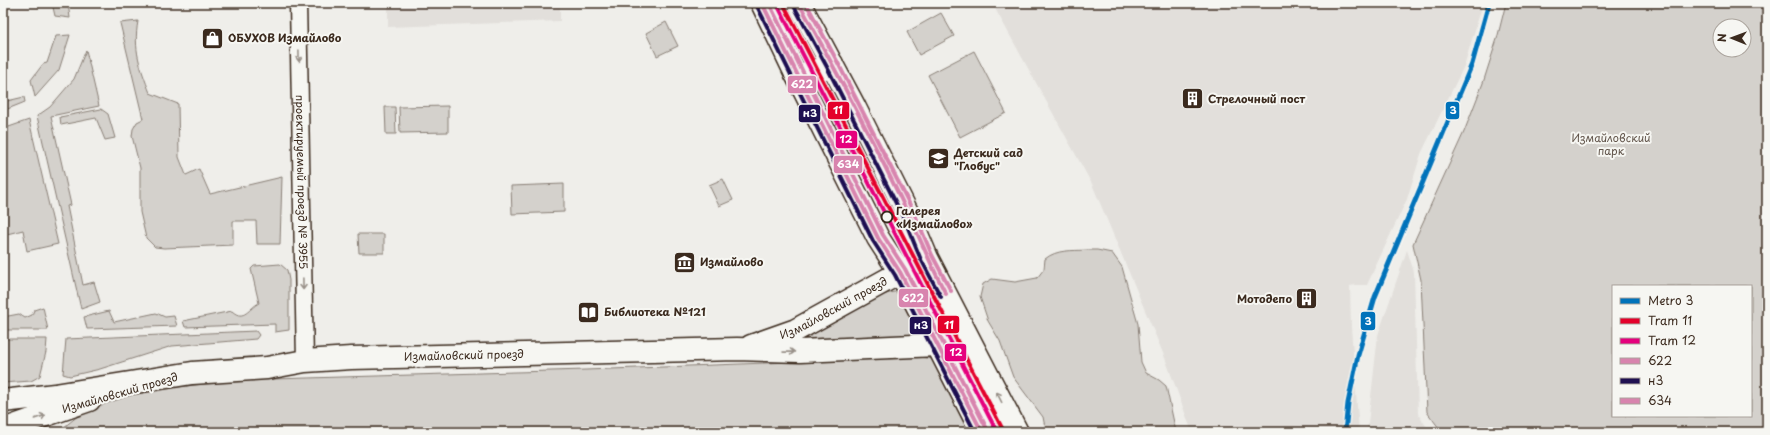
<svg xmlns="http://www.w3.org/2000/svg" width="1770" height="435" viewBox="0 0 1770 435" font-family="'Playpen Sans',sans-serif">
<rect width="100%" height="100%" fill="#efeeea"/>
<filter id="ink" filterUnits="userSpaceOnUse"><feTurbulence type="fractalNoise" baseFrequency=".025" numOctaves="2"/><feDisplacementMap in="SourceGraphic" scale="8" xChannelSelector="R" yChannelSelector="G"/><feConvolveMatrix kernelMatrix="1 2 1 2 8 2 1 2 1" color-interpolation-filters="sRGB"/></filter>
<g filter="url(#ink)">
<path fill="#e2dfdb" d="M 388,3 L 560,3 L 560,21 L 388,27 Z
M 992,3 L 1483,3 L 1464,66 L 1421,154 L 1407,199 L 1367,285 L 1356,285 L 1350,286 L 1351,327 L 1359,432 L 1192,432 L 1165,358 L 1092,184 Z
M 1407,250 L 1414,272 L 1418,414 L 1430,432 L 1367,432 L 1378,335 Z"/>
<path fill="#d4d1cc" stroke="#887e75" fill-rule="evenodd" d="M 52,3 L 68,3 L 70,18 L 55,16 Z
M 1506,3 L 1767,3 L 1767,432 L 1442,432 L 1427,412 L 1421,280 L 1413,244 L 1464,132 L 1483,83 L 1497,39 ZM 1720,26 L 1744,26 L 1744,50 L 1720,50 ZM 1613,286 L 1751,286 L 1751,416 L 1613,416 Z
M 941,13 L 954,36 L 919,55 L 907,32 Z
M 138,21 C 133,50 140,67 150,93 L 178,104 L 179,157 L 186,175 L 199,169 L 210,194 L 282,177 L 280,244 L 257,244 L 256,221 L 233,221 L 233,245 L 164,248 L 155,247 L 146,238 L 140,212 L 140,168 L 132,136 L 133,129 L 137,122 L 143,119 L 120,23 Z
M 666,22 L 678,46 L 657,56 L 646,33 Z
M 70,35 L 59,70 L 35,97 L 31,80 L 43,64 L 47,63 L 56,36 Z
M 86,50 L 99,106 L 51,116 L 71,205 L 67,206 L 83,285 L 94,282 L 100,302 L 81,309 L 37,116 L 50,107 L 74,79 Z
M 974,51 L 1006,113 L 960,137 L 928,75 Z
M 24,97 L 25,102 L 5,110 L 3,102 Z
M 448,106 L 448,132 L 400,133 L 399,107 Z
M 385,107 L 395,107 L 396,134 L 386,134 Z
M 101,109 L 108,114 L 115,138 L 105,140 L 96,118 L 61,125 L 60,117 Z
M 29,120 L 58,244 L 27,251 L 23,230 L 3,235 L 3,129 Z
M 723,179 L 733,200 L 719,206 L 709,185 Z
M 564,184 L 564,212 L 512,214 L 511,186 Z
M 358,234 L 384,234 L 384,253 L 359,253 Z
M 1087,250 L 1097,250 L 1112,253 L 1122,267 L 1138,324 L 1141,362 L 1146,373 L 1159,380 L 1166,386 L 1176,432 L 1046,432 L 1043,417 L 1013,377 L 1000,341 L 988,321 L 980,297 L 983,284 L 992,279 L 1015,282 L 1037,278 L 1044,269 L 1045,259 C 1057,249 1072,251 1087,250 Z
M 280,264 L 287,270 L 289,280 L 289,330 L 275,332 L 275,324 L 185,327 L 183,321 L 232,311 C 244,322 249,308 259,303 L 251,269 L 254,266 Z
M 894,292 L 900,294 L 918,330 L 915,336 L 802,343 L 800,339 L 882,295 Z
M 43,307 L 48,330 L 3,330 L 3,317 L 19,314 L 25,318 L 32,315 L 34,310 Z
M 109,311 L 114,322 L 156,313 L 165,317 L 174,316 L 177,326 L 87,329 L 84,317 Z
M 256,331 L 259,335 L 256,339 L 172,346 L 100,369 L 70,376 L 63,374 L 66,339 Z
M 3,339 L 47,339 L 46,352 L 40,376 L 31,381 L 3,383 Z
M 920,357 L 932,359 L 973,432 L 234,432 L 213,428 L 186,432 L 58,432 L 84,411 L 143,391 L 238,380 L 586,370 Z"/>
<g fill="none" stroke-linecap="round" stroke-linejoin="round">
<defs>
<g id="street">
<path id="s1" d="M 298,3 L 305,361"/>
</g>
<g id="secondary">
<path d="M 762,3 L 796,74 L 878,238 L 900,272 L 982,432"/>
<path d="M 799,3 L 854,106 L 911,220 L 927,258 L 1017,432"/>
<path d="M 796,74 L 811,74 L 832,64"/>
<path id="s2" d="M 751,346 L 796,330 L 912,266"/>
<path id="s3" d="M 3,401 L 55,395 L 192,373 L 267,368 L 305,361 L 351,358 L 737,349 L 800,351 L 937,345"/>
<path d="M 3,430 L 89,400"/>
</g>
</defs>
<use href="#street" stroke="#3b2a1e" stroke-width="19"/>
<use href="#secondary" stroke="#3b2a1e" stroke-width="25"/>
<use href="#street" stroke="#f6f6f2" stroke-width="16"/>
<use href="#secondary" stroke="#f6f6f2" stroke-width="22"/>
<defs>
<path id="bus-1" d="M 762,3 L 878,238 L 900,272 L 982,432
M 799,3 C 838,74 876,146 911,220 C 923,245 933,270 946,294"/>
<path id="bus-2" d="M 757,6 L 873,241 L 895,275 L 975,432
M 794,6 L 827,67 L 906,223 L 921,260 L 941,297"/>
<path id="bus-3" d="M 769,3 L 883,235 L 905,269 L 987,429
M 806,3 L 837,61 L 916,217 L 932,255 L 951,291"/>
</defs>
<use href="#bus-1" stroke="#f6f6f2" stroke-width="7"/>
<use href="#bus-2" stroke="#f6f6f2" stroke-width="7"/>
<use href="#bus-3" stroke="#f6f6f2" stroke-width="7"/>
<use href="#bus-1" stroke="#d884ae" stroke-width="4"/>
<use href="#bus-2" stroke="#1f1051" stroke-width="4"/>
<use href="#bus-3" stroke="#d884ae" stroke-width="4"/>
<defs>
<path id="tram-1" d="M 783,3 L 1004,432"/>
<path id="tram-2" d="M 778,6 L 997,432"/>
</defs>
<use href="#tram-1" stroke="#f6f6f2" stroke-width="7"/>
<use href="#tram-2" stroke="#f6f6f2" stroke-width="7"/>
<use href="#tram-1" stroke="#e4002b" stroke-width="4"/>
<use href="#tram-2" stroke="#e5007d" stroke-width="4"/>
<defs>
<path id="metro-1" d="M 1345,432 L 1348,403 L 1358,355 L 1375,297 L 1472,64 L 1489,3"/>
</defs>
<use href="#metro-1" stroke="#f6f6f2" stroke-width="8"/>
<use href="#metro-1" stroke="#0072ba" stroke-width="5"/>
</g>
<defs><path id="oneway-shaft" d="M-6 0H5M1.5-3L5.5 0L1.5 3" fill="none" stroke-width="1.6" stroke-linecap="round" stroke-linejoin="round"/></defs>
<g stroke="#989088">
<use href="#oneway-shaft" transform="translate(299 56) rotate(89)"/>
<use href="#oneway-shaft" transform="translate(303 284) rotate(89)"/>
<use href="#oneway-shaft" transform="translate(789 352) rotate(-1)"/>
<use href="#oneway-shaft" transform="translate(999 397) rotate(-117)"/>
<use href="#oneway-shaft" transform="translate(40 417) rotate(-19)"/>
</g>
</g>
<defs>
<symbol id="shop-square" viewBox="-11 -11 22 22"><rect x="-9" y="-9" width="18" height="18" rx="4" fill="#3b2a1e" stroke="#f6f6f2"/><path d="M-5-2.5h2.3a2.7 3.5 0 0 1 5.4 0H5L5.5 6h-11ZM-1.5-2.5h3a1.5 2.3 0 0 0-3 0Z" fill="#fff"/></symbol>
<symbol id="building-square" viewBox="-11 -11 22 22"><rect x="-9" y="-9" width="18" height="18" rx="4" fill="#3b2a1e" stroke="#f6f6f2"/><path d="M-4-6H4V6H1V3H-1V6H-4ZM-2.5-4.3h1.7v1.8h-1.7ZM.8-4.3h1.7v1.8H.8ZM-2.5-1h1.7V.8h-1.7ZM.8-1h1.7V.8H.8Z" fill="#fff"/></symbol>
<symbol id="school-square" viewBox="-11 -11 22 22"><rect x="-9" y="-9" width="18" height="18" rx="4" fill="#3b2a1e" stroke="#f6f6f2"/><path d="M0-5L7-2L0 1L-7-2ZM-4 1L0 2.5L4 1V4Q0 6-4 4Z" fill="#fff"/></symbol>
<symbol id="museum-square" viewBox="-11 -11 22 22"><rect x="-9" y="-9" width="18" height="18" rx="4" fill="#3b2a1e" stroke="#f6f6f2"/><path d="M0-6L6-3V-2H-6V-3ZM-5-1h2V3h-2ZM-1-1h2V3h-2ZM3-1h2V3H3ZM-6 4H6V6H-6Z" fill="#fff"/></symbol>
<symbol id="library-square" viewBox="-11 -11 22 22"><rect x="-9" y="-9" width="18" height="18" rx="4" fill="#3b2a1e" stroke="#f6f6f2"/><path d="M-6-4Q-3-5.5-.7-3.5V5Q-3 3-6 4ZM6-4Q3-5.5 .7-3.5V5Q3 3 6 4Z" fill="#fff"/></symbol>
</defs>
<g fill-rule="evenodd">
<use href="#shop-square" x="200" y="26" width="25" height="25"/>
<use href="#building-square" x="1180" y="86" width="25" height="25"/>
<use href="#school-square" x="926" y="146" width="25" height="25"/>
<use href="#museum-square" x="672" y="250" width="25" height="25"/>
<use href="#building-square" x="1294" y="286" width="25" height="25"/>
<use href="#library-square" x="576" y="300" width="25" height="25"/>
</g>
<circle fill="#f6f6f2" stroke="#3b2a1e" stroke-width="2" cx="887" cy="217" r="5.5"/>
<g text-anchor="middle" stroke-width="4" stroke-linejoin="round" paint-order="stroke">
<g font-size="11" font-weight="bold" fill="#3b2a1e" stroke="#f6f6f2" text-anchor="start">
<text x="228" y="42">ОБУХОВ Измайлово</text>
<text x="1208" y="103">Стрелочный пост</text>
<text x="954" y="157">Детский сад<tspan x="954" dy="13">"Глобус"</tspan></text>
<text x="700" y="266">Измайлово</text>
<text x="1292" y="303" text-anchor="end">Мотодепо</text>
<text x="604" y="316">Библиотека №121</text>
</g>
<g font-size="11" fill="#61544a" stroke="#f6f6f2">
<text x="1611" y="142">Измайловский<tspan x="1611" dy="13">парк</tspan></text>
</g>
<g font-size="11" fill="#3b2a1e" stroke="#f6f6f2">
<text dy="4" stroke="none"><textPath href="#s1" startOffset="179">проектируемый проезд № 3955</textPath></text>
<text dy="4" stroke="none"><textPath href="#s2" startOffset="91">Измайловский проезд</textPath></text>
<text dy="4" stroke="none"><textPath href="#s3" startOffset="464">Измайловский проезд</textPath></text>
<text transform="translate(120 393) rotate(-16)" y="4">Измайловский проезд</text>
</g>
<g font-size="11" font-weight="bold" fill="#3b2a1e" stroke="#f6f6f2" text-anchor="start">
<text x="896" y="215">Галерея<tspan x="896" dy="13">«Измайлово»</tspan></text>
</g>
</g>
<g stroke="#f6f6f2" stroke-width="1.5">
<rect x="787" y="75" width="30" height="19" rx="4" fill="#d884ae"/>
<rect x="827" y="101" width="23" height="19" rx="4" fill="#e4002b"/>
<rect x="1445" y="101" width="15" height="19" rx="4" fill="#0072ba"/>
<rect x="798" y="104" width="23" height="19" rx="4" fill="#1f1051"/>
<rect x="835" y="130" width="23" height="19" rx="4" fill="#e5007d"/>
<rect x="833" y="155" width="30" height="19" rx="4" fill="#d884ae"/>
<rect x="898" y="288" width="31" height="20" rx="4" fill="#d884ae"/>
<rect x="1360" y="311" width="16" height="20" rx="4" fill="#0072ba"/>
<rect x="937" y="315" width="23" height="19" rx="4" fill="#e4002b"/>
<rect x="909" y="316" width="23" height="19" rx="4" fill="#1f1051"/>
<rect x="944" y="343" width="23" height="19" rx="4" fill="#e5007d"/>
</g>
<g font-size="11" text-anchor="middle" font-weight="bold" fill="#fff">
<text x="802" y="88">622</text>
<text x="838" y="114">11</text>
<text x="1453" y="114">3</text>
<text x="810" y="117">н3</text>
<text x="846" y="143">12</text>
<text x="848" y="168">634</text>
<text x="913" y="302">622</text>
<text x="1368" y="325">3</text>
<text x="949" y="329">11</text>
<text x="921" y="329">н3</text>
<text x="956" y="356">12</text>
</g>
<rect width="1770" height="435" fill="none" stroke="#f6f6f2" stroke-width="16"/>
<rect x="8" y="8" width="1754" height="419" fill="none" stroke="#3b2a1e" stroke-width="1.5" filter="url(#ink)"/>
<rect x="1612" y="285" width="140" height="132" fill="#f6f6f2" stroke="#aba49d"/>
<rect x="1620" y="298" width="20" height="6" fill="#0072ba" stroke="#aba49d"/>
<text x="1648" y="305" font-size="12" fill="#3b2a1e">Metro 3</text>
<rect x="1620" y="318" width="20" height="6" fill="#e4002b" stroke="#aba49d"/>
<text x="1648" y="325" font-size="12" fill="#3b2a1e">Tram 11</text>
<rect x="1620" y="338" width="20" height="6" fill="#e5007d" stroke="#aba49d"/>
<text x="1648" y="345" font-size="12" fill="#3b2a1e">Tram 12</text>
<rect x="1620" y="358" width="20" height="6" fill="#d884ae" stroke="#aba49d"/>
<text x="1648" y="365" font-size="12" fill="#3b2a1e">622</text>
<rect x="1620" y="378" width="20" height="6" fill="#1f1051" stroke="#aba49d"/>
<text x="1648" y="385" font-size="12" fill="#3b2a1e">н3</text>
<rect x="1620" y="398" width="20" height="6" fill="#d884ae" stroke="#aba49d"/>
<text x="1648" y="405" font-size="12" fill="#3b2a1e">634</text>
<g transform="translate(1732 38) rotate(271)"><circle r="19" fill="#f6f6f2" stroke="#aba49d"/>
<path d="M0-3L7 15L0 10L-7 15Z" fill="#3b2a1e"/>
<text y="-6" font-size="11" font-weight="bold" text-anchor="middle" fill="#3b2a1e">N</text>
</g>
</svg>
